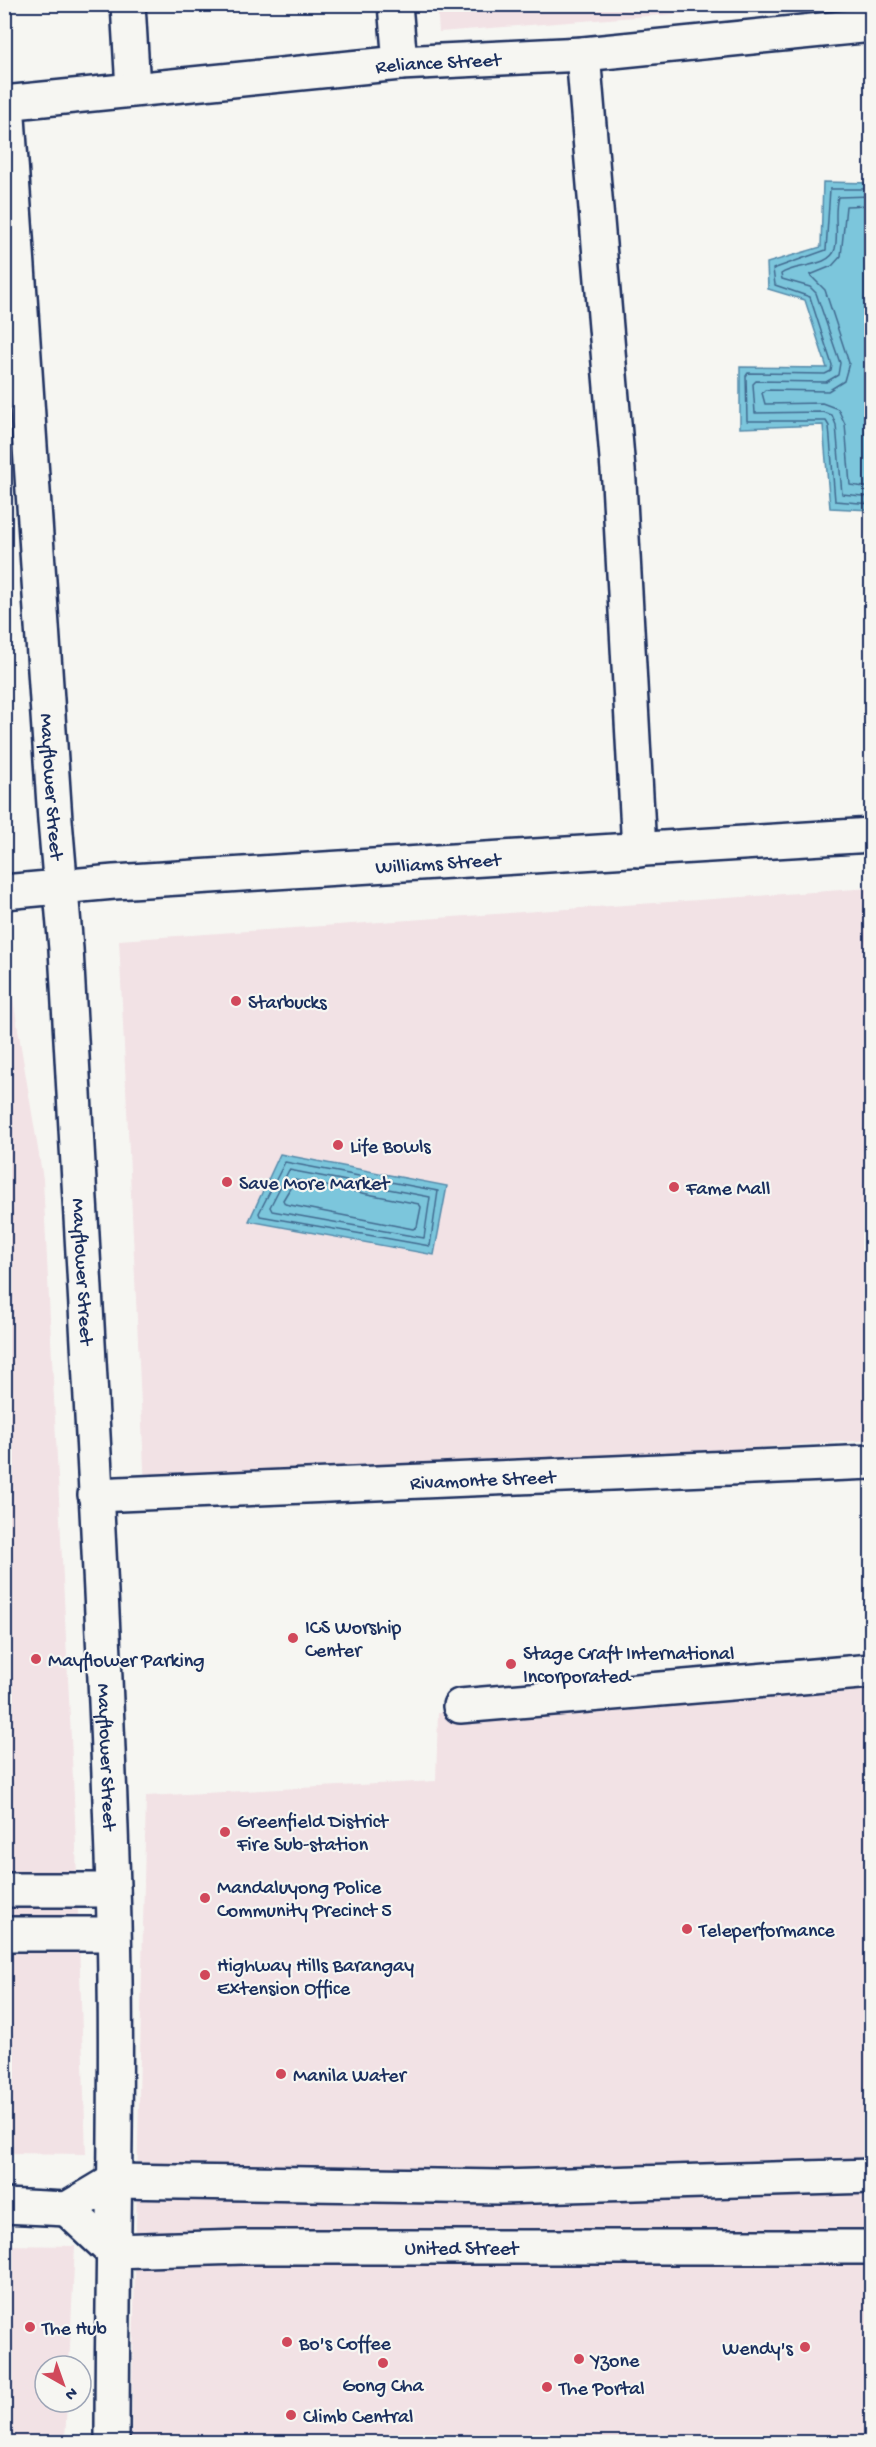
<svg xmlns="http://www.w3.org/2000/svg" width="876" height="2447" viewBox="0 0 876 2447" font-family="'Gochi Hand',sans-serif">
<rect width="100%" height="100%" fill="#f6f6f2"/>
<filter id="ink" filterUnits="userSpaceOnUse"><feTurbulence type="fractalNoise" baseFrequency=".0167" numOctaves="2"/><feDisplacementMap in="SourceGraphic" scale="12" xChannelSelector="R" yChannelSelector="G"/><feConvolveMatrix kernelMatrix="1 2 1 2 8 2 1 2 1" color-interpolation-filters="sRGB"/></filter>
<g filter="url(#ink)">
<path fill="#f2e2e5" d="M 437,4 L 790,4 L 790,5 L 439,32 Z
M 871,888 L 871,1440 L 145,1489 L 119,940 Z
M 5,951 L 43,1179 L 75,1818 L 86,2154 L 5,2153 Z
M 871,1679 L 871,2442 L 131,2442 L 146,1796 L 436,1781 L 438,1712 Z
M 5,2245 L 75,2246 L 69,2366 L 45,2366 L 45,2402 L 67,2402 L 65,2442 L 5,2442 Z"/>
<path fill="#7cc6dc" stroke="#558aaa" stroke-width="1.5" d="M 823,182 L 871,183 L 871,510 L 830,508 L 823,425 L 740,428 L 740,367 L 827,368 L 805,300 L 768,289 L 767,263 L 821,247 Z
M 280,1154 L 447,1186 L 434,1255 L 249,1221 Z"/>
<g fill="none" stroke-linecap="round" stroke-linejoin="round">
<path stroke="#426b90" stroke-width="1.5" d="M 872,189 L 830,189 L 826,250 L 773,269 L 775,285 L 810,297 L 832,365 L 831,371 L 825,374 L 748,373 L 746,376 L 747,421 L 826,421 L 829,426 L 835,501 L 872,504
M 872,196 L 838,197 C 833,213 839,232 835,249 C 830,268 793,264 781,274 L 782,279 L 810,287 L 816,293 L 840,363 L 838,375 L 826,382 L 756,381 L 753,384 L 755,413 L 822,412 L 832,415 L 836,425 L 842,494 L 872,497
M 872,205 L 846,206 L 841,256 L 832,266 L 810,275 L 825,290 L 849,363 L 844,381 L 828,391 L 765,390 L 762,393 L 765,404 L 822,403 L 838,409 L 845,424 L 850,485 L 872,488
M 285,1162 L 438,1191 L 430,1246 L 260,1216 L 259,1213 Z
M 289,1170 L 430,1197 L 424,1238 L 272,1211 L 270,1207 Z
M 295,1180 L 419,1204 L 421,1207 L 417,1227 L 413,1229 L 285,1204 L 283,1200 Z"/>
<defs>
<g id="minor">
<path d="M 128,4 L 133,89"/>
<path d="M 395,4 L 400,63"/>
<path d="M 583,54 L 619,482 L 639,850"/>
<path id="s1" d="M 7,102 L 55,820 L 66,949 C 83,1262 103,1574 113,1887 C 119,2072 112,2257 112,2442"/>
<path id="s2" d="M 4,103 L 400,63 L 583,54 L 872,25"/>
<path id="s3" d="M 4,892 L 114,882 L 872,835"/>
<path id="s4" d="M 95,1495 L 872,1462"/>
<path d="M 460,1706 L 872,1671"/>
<path d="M 4,1890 L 113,1890"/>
<path d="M 4,1934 L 113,1934"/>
<path d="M 4,2206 L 67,2209 L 114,2181 L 500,2187 L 872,2176"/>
<path id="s5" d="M 67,2209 L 112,2251 L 243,2247 L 872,2247"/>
</g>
</defs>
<use href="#minor" stroke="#1b2f5e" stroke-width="38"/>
<use href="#minor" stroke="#f6f6f2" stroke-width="33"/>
</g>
</g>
<g fill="#d1495b" stroke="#f6f6f2" stroke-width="2">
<circle cx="236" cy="1001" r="6"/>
<circle cx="338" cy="1145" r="6"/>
<circle cx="227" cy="1182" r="6"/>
<circle cx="674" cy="1187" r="6"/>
<circle cx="293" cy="1638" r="6"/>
<circle cx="36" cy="1659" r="6"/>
<circle cx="511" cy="1664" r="6"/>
<circle cx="225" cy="1832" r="6"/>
<circle cx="205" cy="1898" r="6"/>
<circle cx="687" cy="1929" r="6"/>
<circle cx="205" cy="1975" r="6"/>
<circle cx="281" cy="2074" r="6"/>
<circle cx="30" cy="2327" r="6"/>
<circle cx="287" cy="2342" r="6"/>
<circle cx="805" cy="2347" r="6"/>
<circle cx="579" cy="2359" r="6"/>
<circle cx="383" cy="2363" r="6"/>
<circle cx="547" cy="2387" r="6"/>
<circle cx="291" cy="2415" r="6"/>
</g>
<g text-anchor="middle" stroke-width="4.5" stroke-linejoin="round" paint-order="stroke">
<g font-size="20" fill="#1b2f5e" stroke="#f6f6f2">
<text dy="7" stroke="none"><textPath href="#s2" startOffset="436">Reliance Street</textPath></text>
<text dy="7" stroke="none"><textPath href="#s1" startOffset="686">Mayflower Street</textPath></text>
<text dy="7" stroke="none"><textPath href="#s3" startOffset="435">Williams Street</textPath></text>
<text dy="7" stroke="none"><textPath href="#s1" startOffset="1172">Mayflower Street</textPath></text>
<text dy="7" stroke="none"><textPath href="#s4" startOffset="388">Rivamonte Street</textPath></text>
<text dy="7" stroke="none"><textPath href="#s1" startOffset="1658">Mayflower Street</textPath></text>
<text dy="7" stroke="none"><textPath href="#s5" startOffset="411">United Street</textPath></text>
</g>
<g font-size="20" fill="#1b2f5e" stroke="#f6f6f2" text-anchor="start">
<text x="248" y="1008">Starbucks</text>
<text x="350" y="1152">Life Bowls</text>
<text x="239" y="1189">Save More Market</text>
<text x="686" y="1194">Fame Mall</text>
<text x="305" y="1633">ICS Worship<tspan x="305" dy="23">Center</tspan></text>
<text x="523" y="1659">Stage Craft International<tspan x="523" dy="23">Incorporated</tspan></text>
<text x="48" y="1666">Mayflower Parking</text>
<text x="237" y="1827">Greenfield District<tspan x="237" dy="23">Fire Sub-station</tspan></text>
<text x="217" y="1893">Mandaluyong Police<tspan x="217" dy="23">Community Precinct 5</tspan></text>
<text x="699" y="1936">Teleperformance</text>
<text x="217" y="1971">Highway Hills Barangay<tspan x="217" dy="23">Extension Office</tspan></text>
<text x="293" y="2081">Manila Water</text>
<text x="42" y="2334">The Hub</text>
<text x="299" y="2349">Bo's Coffee</text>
<text x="793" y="2354" text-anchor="end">Wendy's</text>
<text x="591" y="2366">Yzone</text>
<text x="383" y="2391" text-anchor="middle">Gong Cha</text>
<text x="559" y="2394">The Portal</text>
<text x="303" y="2422">Climb Central</text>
</g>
</g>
<rect width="876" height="2447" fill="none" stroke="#f6f6f2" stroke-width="24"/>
<rect x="12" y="12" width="852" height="2423" fill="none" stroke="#1b2f5e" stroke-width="2" filter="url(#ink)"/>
<g transform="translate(63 2384) rotate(140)"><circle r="28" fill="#f6f6f2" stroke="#9ea6b7" stroke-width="1.5"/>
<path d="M0-4.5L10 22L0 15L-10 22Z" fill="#d1495b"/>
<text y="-9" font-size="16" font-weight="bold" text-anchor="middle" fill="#1b2f5e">N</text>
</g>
</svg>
